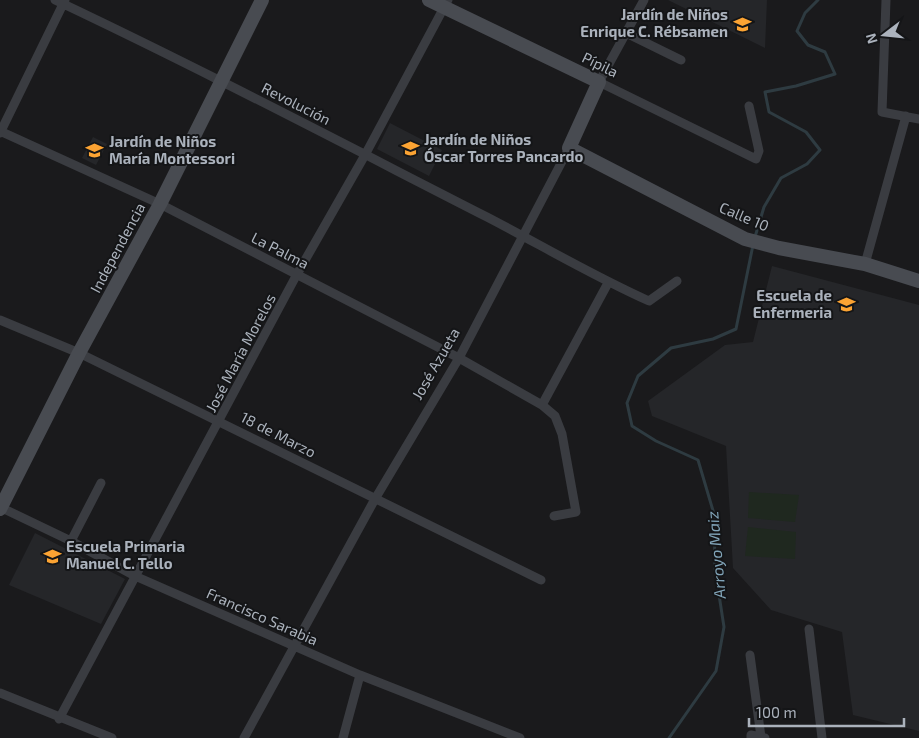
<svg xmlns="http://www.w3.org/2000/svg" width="919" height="738" viewBox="0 0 919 738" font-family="'Exo 2',sans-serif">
<rect width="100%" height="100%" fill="#1a1a1c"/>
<path fill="#252629" d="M 668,0 L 767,0 L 765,48 Z
M 390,123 L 442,150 L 429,176 L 377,149 Z
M 93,137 L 107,144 L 96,165 L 82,158 Z
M 772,266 L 919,305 L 919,731 L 853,715 L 842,632 L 771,610 L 733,568 L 726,446 L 652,416 L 648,401 L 725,345 L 753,342 Z
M 35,533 L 125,579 L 101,624 L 9,585 Z"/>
<path fill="#1f281f" d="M 749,492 L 799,495 L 795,522 L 748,518 Z
M 748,527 L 796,532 L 795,559 L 745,556 Z"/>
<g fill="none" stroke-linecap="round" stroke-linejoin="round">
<path stroke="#2e3b41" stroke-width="3" d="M 755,237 L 764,207 L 781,178 L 807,164 L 820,150 L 806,132 L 769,112 L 765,92 L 796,86 L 835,74 L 825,52 L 808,45 L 797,31 L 805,13 L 818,0
M 669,738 L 716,671 L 724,627 L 715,569 L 714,514 L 698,460 L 656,441 L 632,426 L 627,403 L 638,376 L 671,348 L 713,339 L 736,329 L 753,245"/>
<path stroke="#3a3c41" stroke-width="9" d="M 55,0 C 201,69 344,144 487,217 C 541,245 593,276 649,301 L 677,281
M 644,0 L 599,82 L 756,159 L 759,151 L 749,106
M 886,0 L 882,112 L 919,119
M 626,33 L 681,60
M 0,131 L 160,204 L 459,358 L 542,405 L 555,416 L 562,434 L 576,512 L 554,516
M 0,133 L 65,0
M 865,264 L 906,116
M 0,320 L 79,353 L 541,580
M 542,405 L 608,283
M 0,507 L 71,541 L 135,576 L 360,675 L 520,738
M 71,541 L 101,483
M 809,629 L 822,738
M 750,655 L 761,737
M 0,693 L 112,738
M 59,719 L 296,276 L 365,155 L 448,0
M 244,738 L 375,499 L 459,358 L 569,148
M 343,738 L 360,675
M 751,738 L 751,735 L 765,738"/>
<path stroke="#484b51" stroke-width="14" d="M 429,0 L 599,82 L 569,148 L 745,239 L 779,248 L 865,264 L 919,281
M 0,509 L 79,353 L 160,204 L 262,0"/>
</g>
<defs>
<symbol id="school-bare" viewBox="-9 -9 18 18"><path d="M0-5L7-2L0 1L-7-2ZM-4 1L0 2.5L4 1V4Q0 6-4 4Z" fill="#fba333" stroke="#141517" stroke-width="2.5" paint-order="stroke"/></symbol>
<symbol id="university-bare" viewBox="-9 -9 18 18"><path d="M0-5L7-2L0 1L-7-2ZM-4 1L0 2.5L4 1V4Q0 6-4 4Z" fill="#fba333" stroke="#141517" stroke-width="2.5" paint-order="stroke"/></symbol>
</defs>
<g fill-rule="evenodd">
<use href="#school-bare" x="730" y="12" width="25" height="25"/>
<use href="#school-bare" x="398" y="136" width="25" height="25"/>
<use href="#school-bare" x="82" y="138" width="25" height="25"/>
<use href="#university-bare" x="834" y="292" width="25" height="25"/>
<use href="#school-bare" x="40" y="544" width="25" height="25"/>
</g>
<g text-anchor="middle" stroke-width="4" stroke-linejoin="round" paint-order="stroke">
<g font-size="15" font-weight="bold" fill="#abb2bc" stroke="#141517" text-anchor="start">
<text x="728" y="20" text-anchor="end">Jardín de Niños<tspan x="728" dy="17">Enrique C. Rébsamen</tspan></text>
<text x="424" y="145">Jardín de Niños<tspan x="424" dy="17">Óscar Torres Pancardo</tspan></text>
<text x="109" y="147">Jardín de Niños<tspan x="109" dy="17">María Montessori</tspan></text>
<text x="832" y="301" text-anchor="end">Escuela de<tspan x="832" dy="17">Enfermeria</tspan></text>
<text x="66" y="552">Escuela Primaria<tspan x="66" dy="17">Manuel C. Tello</tspan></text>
</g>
<g font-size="15" fill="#abb2bc" stroke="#141517">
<text transform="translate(600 65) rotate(26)" y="5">Pípila</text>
<text transform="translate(296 104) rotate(27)" y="5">Revolución</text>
<text transform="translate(744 217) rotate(23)" y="5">Calle 10</text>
<text transform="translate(118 248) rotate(-62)" y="5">Independencia</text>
<text transform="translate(280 251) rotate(27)" y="5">La Palma</text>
<text transform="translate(241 353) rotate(-62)" y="5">José María Morelos</text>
<text transform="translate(436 364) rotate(-60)" y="5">José Azueta</text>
<text transform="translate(278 435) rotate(27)" y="5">18 de Marzo</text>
<text transform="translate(262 617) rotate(24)" y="5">Francisco Sarabia</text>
</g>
<g font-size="16" font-style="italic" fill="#81a4b8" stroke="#141517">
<text transform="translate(716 555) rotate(-95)" y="6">Arroyo Maiz</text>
</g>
</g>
<g transform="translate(884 35) rotate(254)" stroke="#141517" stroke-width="4" paint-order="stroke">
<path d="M0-4L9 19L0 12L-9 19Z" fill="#abb2bc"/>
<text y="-8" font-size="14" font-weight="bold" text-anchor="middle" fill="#abb2bc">N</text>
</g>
<path d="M749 718v8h155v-8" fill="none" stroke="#abb2bc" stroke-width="2.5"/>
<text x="756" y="718" font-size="15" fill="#abb2bc" stroke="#141517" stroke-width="4" paint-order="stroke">100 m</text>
</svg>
